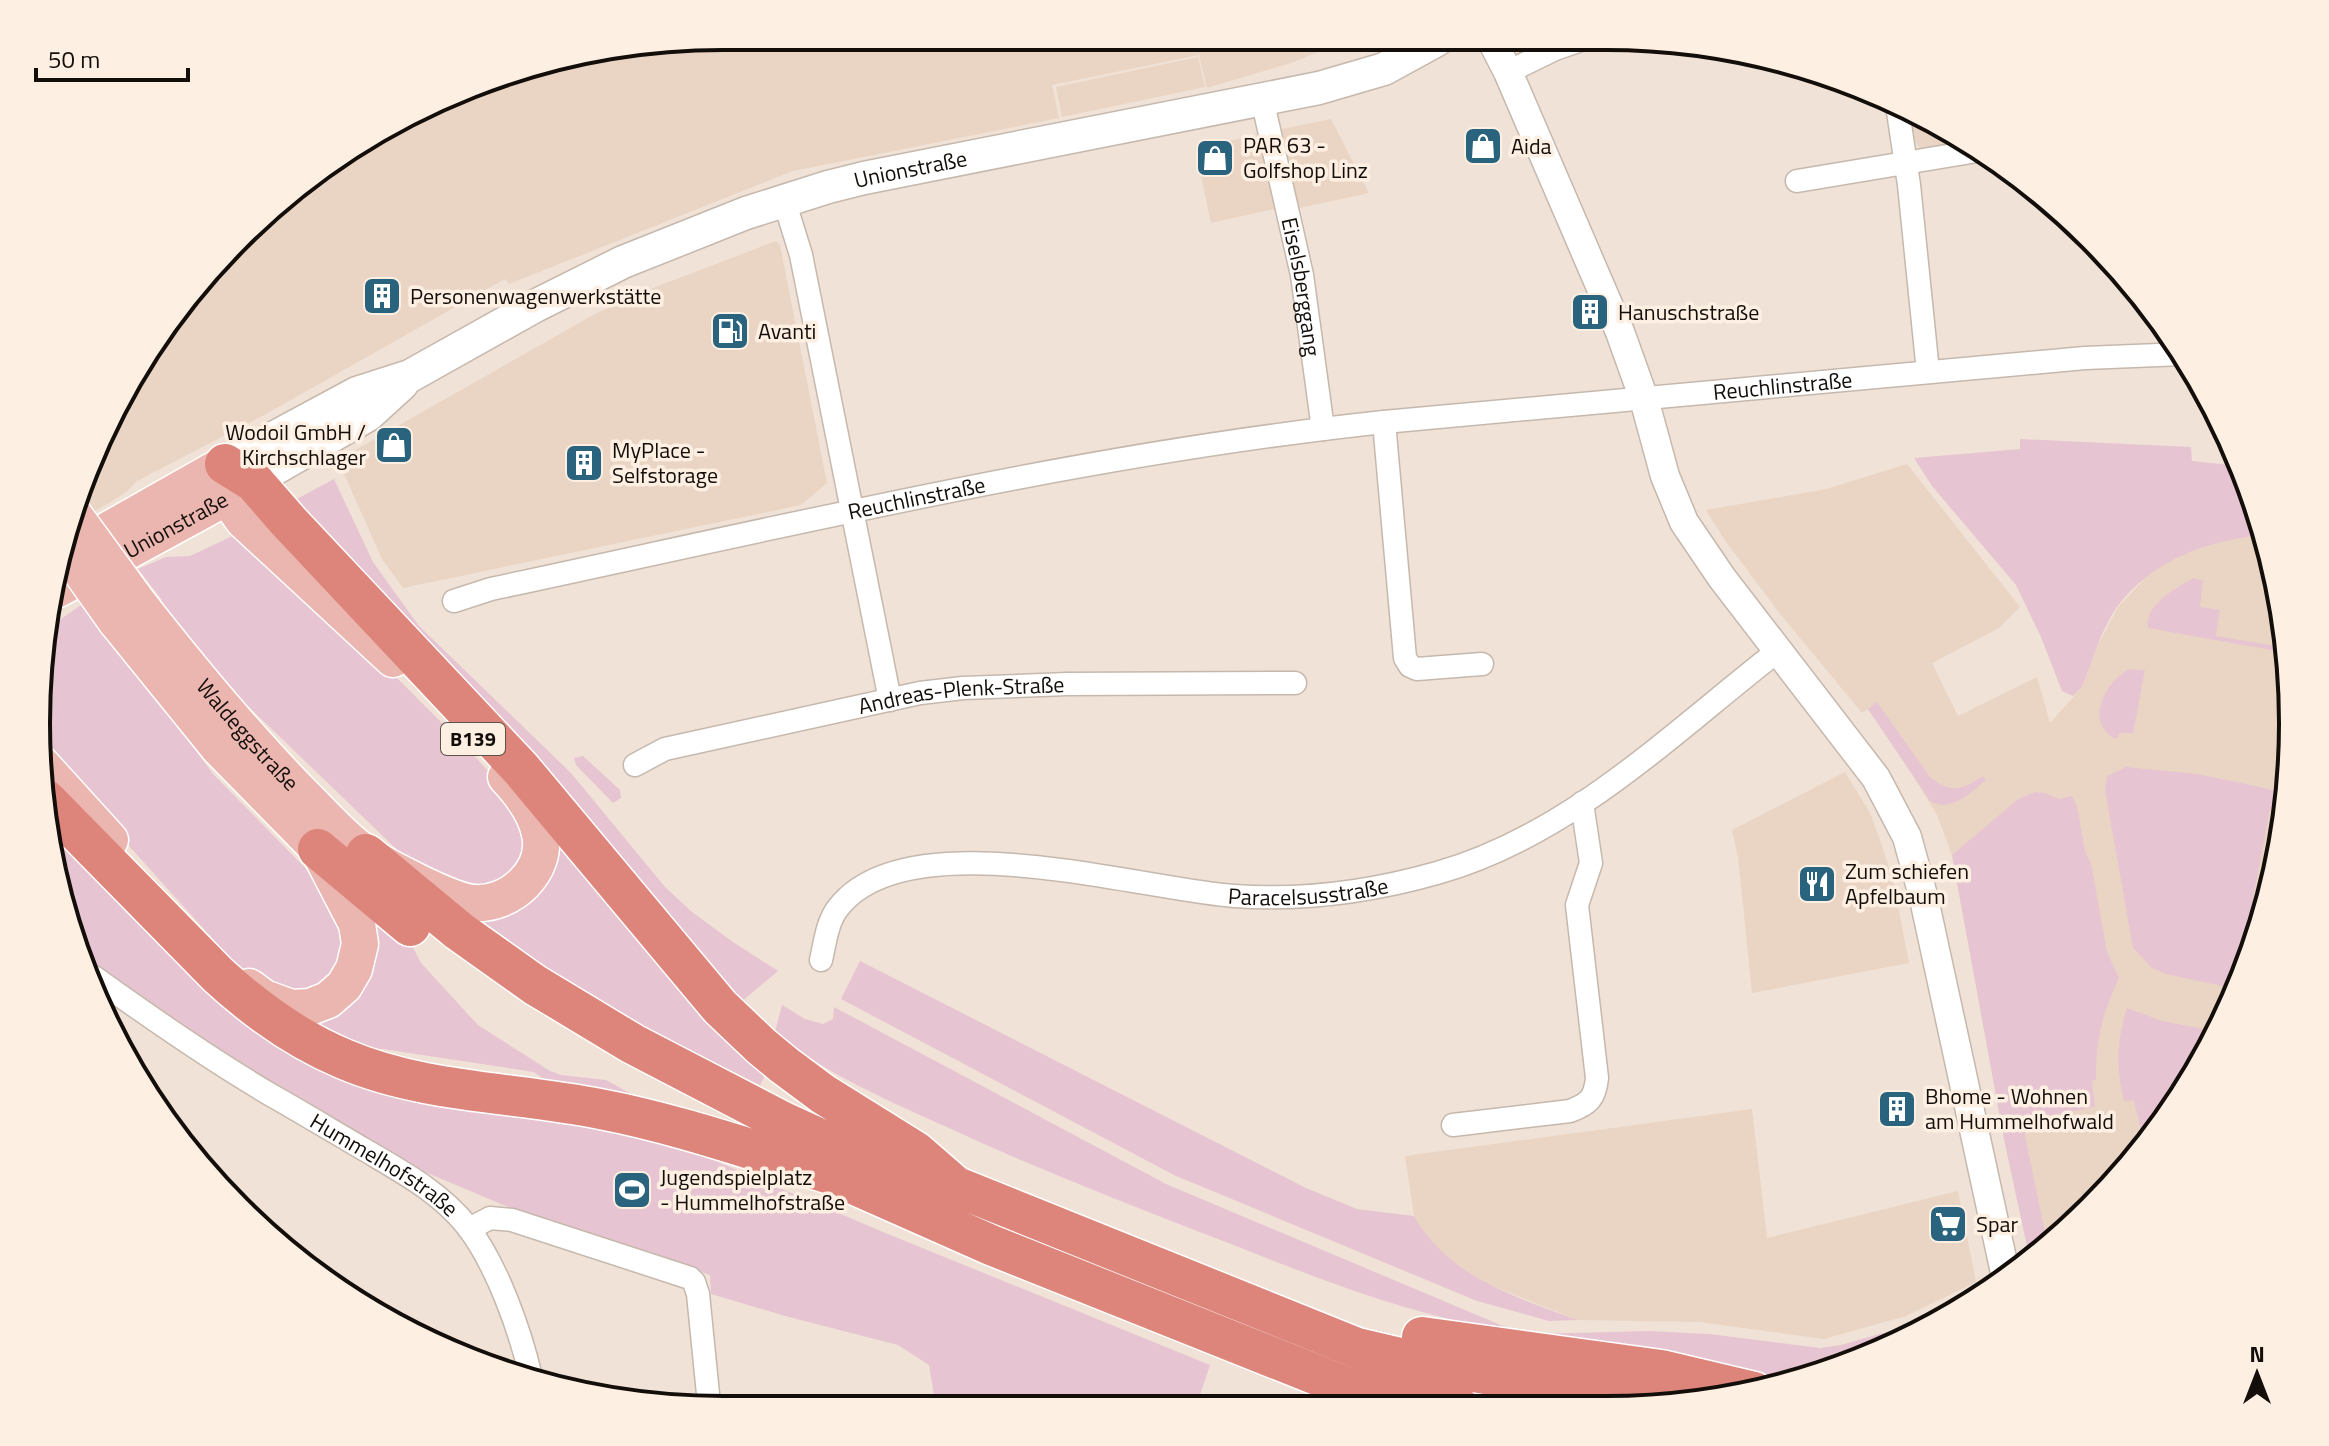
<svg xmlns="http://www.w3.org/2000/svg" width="2329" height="1446" viewBox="0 0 2329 1446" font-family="'Titillium Web',sans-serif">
<rect width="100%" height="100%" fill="#f0e2d6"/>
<path fill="#ead5c4" d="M 723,36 L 1348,40 L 1294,62 L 1207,88 L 1199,55 L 1052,85 L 1059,118 L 793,171 L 509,284 L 505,279 L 266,414 L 137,481 L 125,493 L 68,528 L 73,502 L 178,304 L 341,152 L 503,72 Z
M 1198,57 L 1205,87 L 1062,117 L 1056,87 Z
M 1908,111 L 1965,144 L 1926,150 L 1919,147 L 1915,142 Z
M 1331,119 L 1369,193 L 1295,209 L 1277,130 Z
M 1262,134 L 1279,208 L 1211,223 L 1195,148 Z
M 776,241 L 780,245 L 827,483 L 801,505 L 403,588 L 382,559 L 344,474 L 344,459 L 350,453 L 595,314 L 648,290 Z
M 1907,464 L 2020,607 L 1999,628 L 1932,663 L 1958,716 L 2037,677 L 2050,723 L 2082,687 L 2098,645 L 2118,607 L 2147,576 L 2163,564 L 2181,555 L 2229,538 L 2264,535 L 2287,634 L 2291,768 L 2269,901 L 2222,1027 L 2151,1142 L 2059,1240 L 2030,1260 L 2004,1139 L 1952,855 L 1937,815 L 1906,764 L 1868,709 L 1862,713 L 1781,615 L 1724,539 L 1706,510 L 1826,489 Z
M 1845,772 L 1870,813 L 1880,840 L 1893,880 L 1909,963 L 1752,993 L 1738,857 L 1732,830 Z
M 1752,1109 L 1767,1238 L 1958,1191 L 1976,1282 L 1906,1316 L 1824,1339 L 1699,1322 L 1578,1320 L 1487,1284 L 1441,1254 L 1425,1235 L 1414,1216 L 1405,1156 Z"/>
<path fill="#e7c4d1" d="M 2020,439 L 2191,447 L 2192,461 L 2240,466 L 2257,503 L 2264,535 C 2208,540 2152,560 2117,607 C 2100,631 2093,661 2082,687 L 2073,696 L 2062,691 L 2041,637 L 2016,585 L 1932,486 L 1914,458 L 2020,449 Z
M 334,479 L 373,562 L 419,626 L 571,773 L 665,887 L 692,912 L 733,942 L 778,971 L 741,1002 L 295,500 Z
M 241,532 L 373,654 L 472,753 L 515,802 L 526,820 L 526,859 L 488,890 L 414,866 L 201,661 L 156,605 L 162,600 L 138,569 L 166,557 L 190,556 Z
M 2194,578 L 2203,581 L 2200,607 L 2220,610 L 2216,636 L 2288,648 L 2288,653 L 2148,628 C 2144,605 2177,587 2194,578 Z
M 81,605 L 102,635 L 108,631 L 213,774 L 324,887 L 342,916 L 345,964 L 303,997 L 248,978 L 39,746 L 36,723 L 49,644 L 54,642 L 58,621 Z
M 2130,669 L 2145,670 L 2133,733 L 2119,733 L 2117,739 C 2083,725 2105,680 2130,669 Z
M 1877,702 L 1930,777 C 1951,794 1962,790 1983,776 L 1986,780 C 1970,793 1952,813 1930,801 L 1868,709 Z
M 583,756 L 620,790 L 621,798 L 613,803 L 576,765 L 574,758 Z
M 2126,767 L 2197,774 L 2265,788 L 2276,792 L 2282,798 L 2281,806 L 2270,809 L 2236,989 L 2166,974 L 2152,968 L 2133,948 L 2105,790 L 2107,776 Z
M 2035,792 L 2045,793 L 2059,799 L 2072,796 L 2077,806 L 2085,851 L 2091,863 L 2107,952 L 2119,978 C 2103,1012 2095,1042 2096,1080 L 2092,1081 L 2095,1107 L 2022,1121 L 2048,1247 L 2030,1260 L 2004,1139 L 1952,855 L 2018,799 Z
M 49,820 L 280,1037 L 653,1138 L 716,1161 L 883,1232 L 1210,1365 L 1196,1407 L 958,1406 L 956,1399 L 935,1402 L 929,1365 L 898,1345 L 789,1317 L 711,1294 L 710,1275 L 527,1215 L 425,1172 L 288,1094 L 108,976 L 85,958 L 60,901 Z
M 553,830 L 768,1070 L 760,1085 L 576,994 L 454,912 L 475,915 Z
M 365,908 L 411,944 L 421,963 L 478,1025 L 550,1071 L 561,1075 L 606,1080 L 651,1105 L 559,1090 L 534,1072 L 383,1049 L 359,1049 L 309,1019 Z
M 860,961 L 1306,1188 L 1357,1209 L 1414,1216 C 1449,1277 1515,1297 1578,1320 L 1549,1321 L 1477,1301 L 1174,1175 L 841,999 Z
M 782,1005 L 805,1019 L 823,1024 L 833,1019 L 834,1007 L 1166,1184 L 1503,1326 L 1533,1334 L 1648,1331 L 1710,1334 L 1820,1348 L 1841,1345 L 1897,1329 L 1968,1295 L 1976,1299 L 1949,1318 L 1791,1384 C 1747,1370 1702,1357 1656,1349 C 1597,1339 1535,1338 1476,1325 C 1387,1307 1302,1272 1218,1239 C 1128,1204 1037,1169 949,1128 C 895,1104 819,1071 775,1032 Z
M 2127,1008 L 2162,1021 L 2219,1032 L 2145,1148 L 2134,1100 L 2124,1101 C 2116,1065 2116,1044 2127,1008 Z"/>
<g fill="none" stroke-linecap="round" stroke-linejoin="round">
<defs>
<g id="minor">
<path d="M 1508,72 L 1555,49 L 1578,41"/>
<path id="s1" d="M 1262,99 L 1302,275 L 1323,429"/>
<path d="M 1897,105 L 1909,185 L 1928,372"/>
<path d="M 1797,181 L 1977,151"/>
<path d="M 784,200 L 801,255 L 890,700"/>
<path d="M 1384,422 L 1405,658 L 1410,666 L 1417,669 L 1482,664"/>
<path id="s2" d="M 454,601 L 491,589 C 787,526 1083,454 1384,422 L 2085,358 L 2183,354"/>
<path id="s3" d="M 635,765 L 665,749 L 920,693 L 963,688 L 1067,684 L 1295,683"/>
<path id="s4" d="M 821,960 C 825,943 827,922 838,908 C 906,819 1139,889 1234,896 C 1304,901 1370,892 1437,873 C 1571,835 1672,733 1779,650"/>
<path id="s5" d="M 94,977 C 151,1018 210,1059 271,1095 C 303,1113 334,1132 365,1150 C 402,1172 440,1192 467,1226 C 497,1265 520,1330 531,1377"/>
<path d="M 1453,1125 L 1570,1111 C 1589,1104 1595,1098 1597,1078 L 1577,905 L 1591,863 L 1582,803"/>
<path d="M 469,1229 L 490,1218 L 512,1220 L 690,1278 L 694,1282 L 698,1294 L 709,1404"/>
</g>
<path id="tertiary" d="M 1492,41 L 1508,72 L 1620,332 L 1644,399 L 1665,476 L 1684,522 L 1722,578 L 1876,778 L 1907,837 L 1924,899 L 2006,1277"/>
<g id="secondary">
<path id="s6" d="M 225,464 L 357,393 L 410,376 L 535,306 L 623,262 L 746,213 L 828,187 L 864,178 L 1319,88 L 1384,69 L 1437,40"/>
<path d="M 233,493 L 368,415 L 402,384"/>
</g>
<g id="primary">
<path d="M 225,464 C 223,488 229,502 244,521 L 393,659"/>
<path d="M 66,554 L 225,464"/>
<path id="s7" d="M 58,589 L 227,497"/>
<path id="s8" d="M 139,604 C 193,673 248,740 310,802 C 328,820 348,843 369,856 C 391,869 450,901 474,903 C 510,906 548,871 540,834 C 536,812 521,793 506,777"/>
<path d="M 116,621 L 218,747 L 318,849 L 357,924 L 360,944 L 354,969 L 344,986 L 328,1000 L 310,1007 L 291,1008 L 264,998 L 249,987"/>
<path d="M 41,764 L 110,840"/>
</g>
<path id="motorway" d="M 225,464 L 254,482 L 288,521 L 521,769 L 720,1007 L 761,1046 L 784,1065 L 823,1094 L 916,1152 L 954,1185
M 46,800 L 218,975 C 255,1009 296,1039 344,1059 C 423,1093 516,1092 600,1109 C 679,1124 757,1152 834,1175
M 318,849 L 410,926
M 366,854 L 459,931 L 535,985 L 633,1044 L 783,1122 L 903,1177 L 957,1187 L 1357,1348 L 1417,1362 L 1666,1406
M 851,1183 L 991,1245 L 1397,1407
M 1422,1337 L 1661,1370 L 1754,1392
M 1371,1372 L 1460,1408"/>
</defs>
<use href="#minor" stroke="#c6b8ad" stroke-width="25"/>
<use href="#tertiary" stroke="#c6b8ad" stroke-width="31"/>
<use href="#secondary" stroke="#c6b8ad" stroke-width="35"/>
<use href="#primary" stroke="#fff" stroke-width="39"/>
<use href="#motorway" stroke="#fff" stroke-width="43"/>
<use href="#minor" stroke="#fff" stroke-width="22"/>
<use href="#tertiary" stroke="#fff" stroke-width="28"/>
<use href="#secondary" stroke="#fff" stroke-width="32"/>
<use href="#primary" stroke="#ebb6af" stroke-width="36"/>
<use href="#motorway" stroke="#dd857a" stroke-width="40"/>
<defs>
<path id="primary-bridge" d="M 71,511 L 139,604
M 65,549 L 116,621"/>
</defs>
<use href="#primary-bridge" stroke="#fff" stroke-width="39" stroke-linecap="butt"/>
<use href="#primary-bridge" stroke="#ebb6af" stroke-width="36"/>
</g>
<defs>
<symbol id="shop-square" viewBox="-11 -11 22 22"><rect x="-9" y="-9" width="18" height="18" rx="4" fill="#2a637d" stroke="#feefe3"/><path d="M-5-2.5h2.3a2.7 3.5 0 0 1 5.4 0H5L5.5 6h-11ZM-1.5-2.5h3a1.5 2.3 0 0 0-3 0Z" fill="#fff"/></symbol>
<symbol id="building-square" viewBox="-11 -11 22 22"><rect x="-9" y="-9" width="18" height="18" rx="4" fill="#2a637d" stroke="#feefe3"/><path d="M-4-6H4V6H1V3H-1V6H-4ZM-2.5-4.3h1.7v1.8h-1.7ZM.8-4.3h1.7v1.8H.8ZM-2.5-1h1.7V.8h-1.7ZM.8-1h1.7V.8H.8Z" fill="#fff"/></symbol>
<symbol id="fuel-square" viewBox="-11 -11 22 22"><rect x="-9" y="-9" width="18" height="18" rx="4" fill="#2a637d" stroke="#feefe3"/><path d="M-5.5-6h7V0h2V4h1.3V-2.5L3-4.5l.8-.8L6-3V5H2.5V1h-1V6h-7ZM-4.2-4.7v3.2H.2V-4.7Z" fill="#fff"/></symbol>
<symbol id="restaurant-square" viewBox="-11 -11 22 22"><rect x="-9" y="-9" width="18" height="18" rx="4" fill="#2a637d" stroke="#feefe3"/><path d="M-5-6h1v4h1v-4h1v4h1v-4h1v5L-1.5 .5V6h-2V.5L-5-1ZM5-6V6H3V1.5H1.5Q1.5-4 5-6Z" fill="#fff"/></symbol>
<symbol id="stadium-square" viewBox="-11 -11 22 22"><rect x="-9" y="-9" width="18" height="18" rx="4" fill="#2a637d" stroke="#feefe3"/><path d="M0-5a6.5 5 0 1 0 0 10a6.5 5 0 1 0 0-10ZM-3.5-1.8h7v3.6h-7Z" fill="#fff"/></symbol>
<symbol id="supermarket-square" viewBox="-11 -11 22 22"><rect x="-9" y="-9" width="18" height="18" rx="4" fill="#2a637d" stroke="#feefe3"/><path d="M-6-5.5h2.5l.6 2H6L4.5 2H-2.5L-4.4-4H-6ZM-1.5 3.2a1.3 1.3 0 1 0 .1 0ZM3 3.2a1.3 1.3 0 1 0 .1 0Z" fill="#fff"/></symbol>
</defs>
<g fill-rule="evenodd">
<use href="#shop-square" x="1461" y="124" width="44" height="44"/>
<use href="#shop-square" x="1193" y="136" width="44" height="44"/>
<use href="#building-square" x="360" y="274" width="44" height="44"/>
<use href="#building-square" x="1568" y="290" width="44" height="44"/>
<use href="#fuel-square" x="708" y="309" width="44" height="44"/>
<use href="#shop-square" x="372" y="423" width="44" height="44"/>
<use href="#building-square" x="562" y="441" width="44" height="44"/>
<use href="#restaurant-square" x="1795" y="862" width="44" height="44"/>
<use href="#building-square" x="1875" y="1087" width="44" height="44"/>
<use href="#stadium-square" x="610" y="1168" width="44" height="44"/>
<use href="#supermarket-square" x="1926" y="1202" width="44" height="44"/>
</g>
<g text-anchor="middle" stroke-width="7" stroke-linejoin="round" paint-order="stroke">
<rect fill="#feefe3" stroke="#5a524b" stroke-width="2" x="441" y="723" width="64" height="32" rx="6"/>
<g font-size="20" font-weight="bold" fill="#130e0a">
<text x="473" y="746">B139</text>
</g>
<g font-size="22" fill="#130e0a" stroke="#feefe3" text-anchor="start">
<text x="1243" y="153">PAR 63 -<tspan x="1243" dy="25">Golfshop Linz</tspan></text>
<text x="1511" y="154">Aida</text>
<text x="410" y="304">Personenwagenwerkstätte</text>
<text x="1618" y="320">Hanuschstraße</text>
<text x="758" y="339">Avanti</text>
<text x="366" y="440" text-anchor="end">Wodoil GmbH /<tspan x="366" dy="25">Kirchschlager</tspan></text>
<text x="612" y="458">MyPlace -<tspan x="612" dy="25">Selfstorage</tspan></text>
<text x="1845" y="879">Zum schiefen<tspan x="1845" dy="25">Apfelbaum</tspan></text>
<text x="1925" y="1104">Bhome - Wohnen<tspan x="1925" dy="25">am Hummelhofwald</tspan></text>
<text x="660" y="1185">Jugendspielplatz<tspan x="660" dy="25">- Hummelhofstraße</tspan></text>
<text x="1976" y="1232">Spar</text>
</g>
<g font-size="22" fill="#130e0a" stroke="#feefe3">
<text dy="8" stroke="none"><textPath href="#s6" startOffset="750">Unionstraße</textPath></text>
<text dy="8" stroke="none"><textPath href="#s1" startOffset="192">Eiselsberggang</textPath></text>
<text dy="8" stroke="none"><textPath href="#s2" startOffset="1348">Reuchlinstraße</textPath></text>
<text dy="8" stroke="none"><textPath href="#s2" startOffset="474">Reuchlinstraße</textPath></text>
<text dy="8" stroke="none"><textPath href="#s7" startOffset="134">Unionstraße</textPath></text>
<text dy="8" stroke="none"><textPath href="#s3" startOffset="336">Andreas-Plenk-Straße</textPath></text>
<text dy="8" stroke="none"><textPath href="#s8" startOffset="170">Waldeggstraße</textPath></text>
<text dy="8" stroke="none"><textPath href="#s4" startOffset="540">Paracelsusstraße</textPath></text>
<text dy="8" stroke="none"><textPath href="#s5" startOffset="346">Hummelhofstraße</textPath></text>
</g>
</g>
<path d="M0 0H2329V1446H0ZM723 50H1606A673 673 0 0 1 2279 723V723A673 673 0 0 1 1606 1396H723A673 673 0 0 1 50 723V723A673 673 0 0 1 723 50Z" fill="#feefe3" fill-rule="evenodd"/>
<path fill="none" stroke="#130e0a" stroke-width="4" d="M723 50H1606A673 673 0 0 1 2279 723V723A673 673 0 0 1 1606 1396H723A673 673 0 0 1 50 723V723A673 673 0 0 1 723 50Z"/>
<g transform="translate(2257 1374)" stroke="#feefe3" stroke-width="6" paint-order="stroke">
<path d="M0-6L14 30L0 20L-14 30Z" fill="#130e0a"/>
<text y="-12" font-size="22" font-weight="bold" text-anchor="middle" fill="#130e0a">N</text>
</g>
<path d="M36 68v12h152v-12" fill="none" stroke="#130e0a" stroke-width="4"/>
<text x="48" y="68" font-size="24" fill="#130e0a" stroke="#feefe3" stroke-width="6" paint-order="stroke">50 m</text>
</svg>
